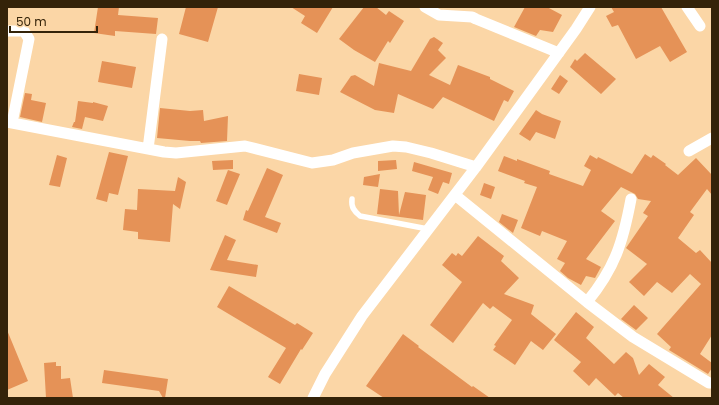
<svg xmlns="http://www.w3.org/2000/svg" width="719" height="405" viewBox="0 0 719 405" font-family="Poppins,sans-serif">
<rect width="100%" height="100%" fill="#fbd6a6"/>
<path fill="#e59257" d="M 98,7 L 119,7 L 118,15 L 158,18 L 156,34 L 115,31 L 115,36 L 94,33 Z
M 186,7 L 218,7 L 208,42 L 179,34 Z
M 291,7 L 333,7 L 317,33 L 301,23 L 305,16 Z
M 364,7 L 376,7 L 386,15 L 389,11 L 404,21 L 390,43 L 388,41 L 375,62 L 354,50 L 339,39 Z
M 525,7 L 547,7 L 562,15 L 553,32 L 540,30 L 536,36 L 514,27 Z
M 611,7 L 661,7 L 687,52 L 670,62 L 660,46 L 636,59 L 618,25 L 612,27 L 606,16 L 614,12 Z
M 434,37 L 443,43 L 438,50 L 446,58 L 429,75 L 450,85 L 458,65 L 490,77 L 490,79 L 514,91 L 508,102 L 504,100 L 494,121 L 443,97 L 433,109 L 398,94 L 394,113 L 375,110 L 340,92 L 351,76 L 355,75 L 374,86 L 379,63 L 411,71 L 430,39 Z
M 585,53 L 616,79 L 601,94 L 570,67 L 575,59 L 577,61 Z
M 102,61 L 136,67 L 132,88 L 98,82 Z
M 299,74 L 322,78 L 319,95 L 296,91 Z
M 560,75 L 568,81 L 559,94 L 551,89 Z
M 25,93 L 32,94 L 31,100 L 46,103 L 42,122 L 20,117 Z
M 78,101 L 93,103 L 93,102 L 108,106 L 103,121 L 85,117 L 82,129 L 72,127 L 74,122 L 75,122 Z
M 160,108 L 190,111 L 203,110 L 204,121 L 228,116 L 227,141 L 201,143 L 200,141 L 190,141 L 157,138 Z
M 536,110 L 542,114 L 561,121 L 555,139 L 536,132 L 530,141 L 519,134 Z
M 109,152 L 128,156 L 118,195 L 109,193 L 107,202 L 96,199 Z
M 645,154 L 651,158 L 653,155 L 666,164 L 665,165 L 678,175 L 696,158 L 712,175 L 712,195 L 707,189 L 690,212 L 694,215 L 678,238 L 696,253 L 700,250 L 712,263 L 712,335 L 700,354 L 712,363 L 712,368 L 708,374 L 669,350 L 671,347 L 657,334 L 701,284 L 690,274 L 672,293 L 657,282 L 644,296 L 629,282 L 647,264 L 626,248 L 648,216 L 643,213 L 651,201 L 638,199 L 635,194 L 621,187 L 601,211 L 615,221 L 586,259 L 601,267 L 595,278 L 586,276 L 581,285 L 568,278 L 560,271 L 565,263 L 557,259 L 567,241 L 542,231 L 540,236 L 521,228 L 537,187 L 524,183 L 525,181 L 498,171 L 504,156 L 517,161 L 517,159 L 550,171 L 549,174 L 583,186 L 591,170 L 584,166 L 590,155 L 597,159 L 598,157 L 632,174 Z
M 57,155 L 67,158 L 60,187 L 49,185 Z
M 233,160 L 233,169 L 213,170 L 212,161 Z
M 396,160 L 397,169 L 378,171 L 378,161 Z
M 414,162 L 452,173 L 449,184 L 443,182 L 438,194 L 428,190 L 433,177 L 412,171 Z
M 267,168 L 283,175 L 265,217 L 281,223 L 277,233 L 243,220 L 246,210 L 248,211 Z
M 228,170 L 240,174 L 227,205 L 216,201 Z
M 380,174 L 378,187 L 363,185 L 364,177 Z
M 178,177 L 186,182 L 180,209 L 173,204 L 170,242 L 138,239 L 138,232 L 123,230 L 125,209 L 137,210 L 138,189 L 175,191 Z
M 484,183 L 495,187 L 491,199 L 480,195 Z
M 380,189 L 398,191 L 399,215 L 405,192 L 426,195 L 423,220 L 377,214 Z
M 502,214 L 518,220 L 513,233 L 499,222 Z
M 225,235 L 236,240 L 227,260 L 258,265 L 256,277 L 210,270 Z
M 478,236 L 504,256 L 501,261 L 519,278 L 504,294 L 534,305 L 531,314 L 556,334 L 543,350 L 531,341 L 515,365 L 493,350 L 496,346 L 494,345 L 512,320 L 493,306 L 490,309 L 483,303 L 453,343 L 430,325 L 462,282 L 442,265 L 452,253 L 456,256 L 458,253 L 462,256 Z
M 229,286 L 295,325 L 297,323 L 313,333 L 302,350 L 301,349 L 280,384 L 268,377 L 286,348 L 217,307 Z
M 634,305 L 648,318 L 636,330 L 621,319 Z
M 576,312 L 594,327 L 586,338 L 614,364 L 626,352 L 633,358 L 639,375 L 649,364 L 665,377 L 658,385 L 674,398 L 624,398 L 618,393 L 615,396 L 596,378 L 589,386 L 573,371 L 581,362 L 554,340 Z
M 7,330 L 28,381 L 7,390 Z
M 403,334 L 419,346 L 418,347 L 441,364 L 472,387 L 473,386 L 490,398 L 384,398 L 366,386 Z
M 56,362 L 56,366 L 61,366 L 61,379 L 70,378 L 73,398 L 46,398 L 44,363 Z
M 104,370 L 168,379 L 165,398 L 163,398 L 159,391 L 102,383 Z"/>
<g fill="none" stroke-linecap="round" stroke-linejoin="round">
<path stroke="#fff" stroke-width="5.5" d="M 352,199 C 351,207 354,211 360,216 L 428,229"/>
<path stroke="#fff" stroke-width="11" d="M 425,7 L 439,15 L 472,17 L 476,19 L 559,53
M 687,7 L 700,26
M 7,31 L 24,31 L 29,39 L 12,123
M 7,122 L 164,152 L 176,153 L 245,146 L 312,163 L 333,160 L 353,153 L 393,146 L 406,147 L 431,153 L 476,167
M 148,149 L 162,39
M 689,151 L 712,138
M 455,195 L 587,302 L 633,337 L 709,383 L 712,383
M 587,302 C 615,268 623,242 631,199
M 313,398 L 325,374 L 362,316 L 476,167 L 576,29 L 590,7"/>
</g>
<rect width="719" height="405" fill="none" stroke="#342309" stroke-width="16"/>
<path d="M10 26v6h87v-6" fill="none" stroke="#342309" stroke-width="2"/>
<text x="16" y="26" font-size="12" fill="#342309" stroke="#fbd6a6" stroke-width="3" paint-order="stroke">50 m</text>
</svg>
